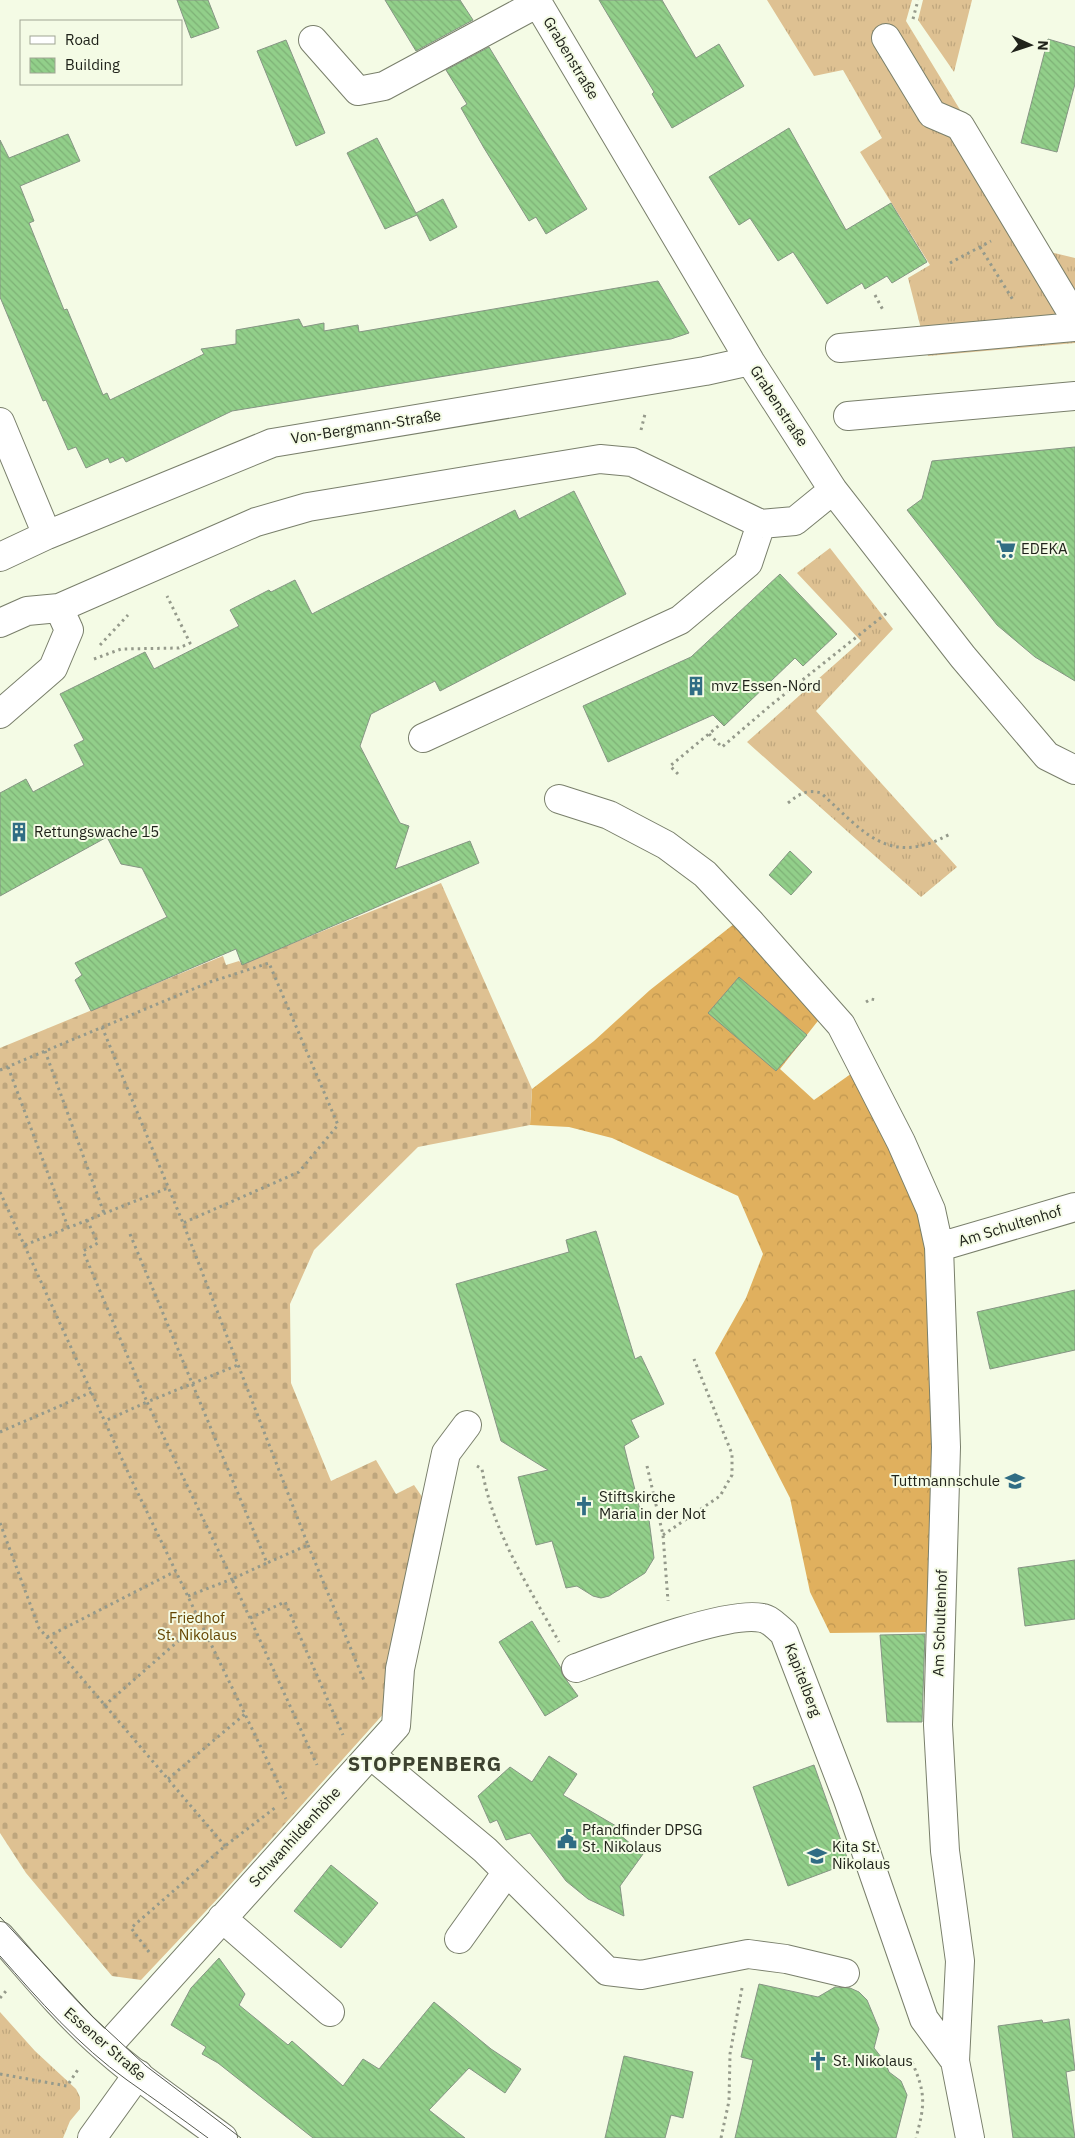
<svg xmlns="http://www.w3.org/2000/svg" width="1075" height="2138" viewBox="0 0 1075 2138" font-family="'IBM Plex Sans',sans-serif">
<defs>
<pattern id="grass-tufts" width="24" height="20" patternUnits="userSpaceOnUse" patternTransform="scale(1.25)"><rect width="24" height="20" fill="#dec192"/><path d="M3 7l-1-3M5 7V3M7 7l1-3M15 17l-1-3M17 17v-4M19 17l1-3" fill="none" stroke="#bea67d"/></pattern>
<pattern id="forest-crowns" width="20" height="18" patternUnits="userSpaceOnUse" patternTransform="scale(1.25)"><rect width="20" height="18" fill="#e0b05e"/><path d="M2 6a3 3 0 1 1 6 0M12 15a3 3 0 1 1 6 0" fill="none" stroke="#c09751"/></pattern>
<pattern id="cemetery-stones" width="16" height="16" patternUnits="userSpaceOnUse" patternTransform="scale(1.25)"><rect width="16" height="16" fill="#dec192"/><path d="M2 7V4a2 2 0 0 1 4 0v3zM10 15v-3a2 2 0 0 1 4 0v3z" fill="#bea67d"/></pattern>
<pattern id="building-back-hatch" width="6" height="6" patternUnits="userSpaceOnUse" patternTransform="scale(1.25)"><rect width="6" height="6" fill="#92cf8a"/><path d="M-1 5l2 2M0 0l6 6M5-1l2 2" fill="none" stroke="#7eb176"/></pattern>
</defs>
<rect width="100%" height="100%" fill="#f4fbe5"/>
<path fill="url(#grass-tufts)" d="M 767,0 L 912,0 L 906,21 L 1046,251 L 1075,258 L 1075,343 L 928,356 L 908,278 L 930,265 L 860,152 L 882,138 L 843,70 L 814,76 Z
M 923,0 L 972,0 L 954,72 L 918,20 Z
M 830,548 L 893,629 L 816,711 L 957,867 L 921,897 L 747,742 L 861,641 L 797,573 Z
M 0,2012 L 35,2051 L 76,2089 L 80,2097 L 80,2109 L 70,2121 L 63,2138 L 0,2138 Z"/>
<path fill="url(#forest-crowns)" d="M 734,924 L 821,1017 L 780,1069 L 814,1100 L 855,1071 L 932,1235 L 932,1433 L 927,1632 L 830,1633 L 810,1592 L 790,1498 L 715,1353 L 746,1298 L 763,1254 L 738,1196 L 612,1138 L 569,1127 L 530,1125 L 532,1089 L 594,1041 L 650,990 Z"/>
<path fill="url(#cemetery-stones)" d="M 441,883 L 532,1089 L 530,1125 L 418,1147 L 314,1250 L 290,1304 L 291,1383 L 331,1481 L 376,1460 L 396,1494 L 414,1485 L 427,1504 L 386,1711 L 221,1895 L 141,1980 L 112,1976 L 26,1873 L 0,1833 L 0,1048 L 223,956 L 226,965 L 239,961 L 242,964 Z"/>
<path fill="url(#building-back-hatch)" stroke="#869584" d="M 177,0 L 208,0 L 219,28 L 191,38 Z
M 385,0 L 460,0 L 473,20 L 416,51 Z
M 599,0 L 662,0 L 696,58 L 719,44 L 744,86 L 672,128 L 652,94 L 654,92 Z
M 1048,39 L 1075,47 L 1075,84 L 1057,152 L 1021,143 Z
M 286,40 L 325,133 L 296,146 L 257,51 Z
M 489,47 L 587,209 L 546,234 L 536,217 L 529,221 L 484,148 L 461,108 L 467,104 L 446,70 Z
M 789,128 L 846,230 L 891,203 L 927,262 L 892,283 L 887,276 L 865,289 L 862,283 L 827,304 L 793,252 L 778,261 L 750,218 L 739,225 L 709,177 Z
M 68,134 L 80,161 L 20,186 L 34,221 L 29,223 L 64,310 L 67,309 L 103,395 L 107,393 L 110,400 L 204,354 L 201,349 L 236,344 L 236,330 L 299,319 L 303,327 L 324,323 L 324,331 L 358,325 L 359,332 L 658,281 L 689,333 L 671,339 L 232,411 L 126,462 L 123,457 L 110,463 L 108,458 L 86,468 L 76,447 L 68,450 L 46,400 L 43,401 L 0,297 L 0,140 L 9,158 Z
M 377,138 L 416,213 L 443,199 L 457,227 L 430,241 L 417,215 L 385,229 L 347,153 Z
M 1075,447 L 1075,681 L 1035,657 L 997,625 L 907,510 L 922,499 L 932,461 Z
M 574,491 L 626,594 L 440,691 L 435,681 L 371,714 L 360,746 L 400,823 L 409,826 L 395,869 L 470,841 L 479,863 L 242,965 L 236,949 L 91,1011 L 75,980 L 82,975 L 75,963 L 167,917 L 142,868 L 121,864 L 107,837 L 0,896 L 0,793 L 26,779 L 33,792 L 84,765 L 74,745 L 84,740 L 60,694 L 145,652 L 154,669 L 239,626 L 230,610 L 269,590 L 271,592 L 295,580 L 312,614 L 515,510 L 519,519 Z
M 780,574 L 837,634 L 803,666 L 795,658 L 724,726 L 713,715 L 608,762 L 583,706 L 691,657 Z
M 790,851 L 812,872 L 791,895 L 769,875 Z
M 739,977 L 807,1035 L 776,1071 L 708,1013 Z
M 596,1231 L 635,1359 L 641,1356 L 664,1404 L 631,1420 L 639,1437 L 624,1446 L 641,1514 L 648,1512 L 654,1558 L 645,1573 L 609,1596 L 601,1598 L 593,1596 L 577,1586 L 566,1588 L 552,1541 L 536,1545 L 518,1477 L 548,1470 L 501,1441 L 456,1284 L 569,1252 L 566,1240 Z
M 1075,1290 L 1075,1350 L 990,1369 L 977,1312 Z
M 1075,1560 L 1075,1619 L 1025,1626 L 1018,1568 Z
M 532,1621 L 561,1668 L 562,1674 L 578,1696 L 545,1716 L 499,1642 Z
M 925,1634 L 922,1722 L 887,1722 L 880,1635 Z
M 549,1756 L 577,1774 L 563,1795 L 616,1826 L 614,1830 L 643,1854 L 620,1886 L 624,1916 L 588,1899 L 566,1881 L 530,1833 L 506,1840 L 497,1820 L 490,1823 L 478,1796 L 510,1767 L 532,1782 Z
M 814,1765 L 849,1863 L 788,1886 L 753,1787 Z
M 331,1865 L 378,1903 L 341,1948 L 294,1911 Z
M 219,1958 L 245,1994 L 239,2005 L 288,2045 L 292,2041 L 343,2086 L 363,2059 L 379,2069 L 434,2002 L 491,2049 L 521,2069 L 505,2093 L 469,2068 L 429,2110 L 465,2138 L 313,2138 L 218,2063 L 202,2054 L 206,2047 L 171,2025 L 191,1988 Z
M 759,1984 L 818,1997 L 835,1987 L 850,1988 L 859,1992 L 867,2000 L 879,2029 L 874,2048 L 885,2062 L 889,2072 L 901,2081 L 907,2095 L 896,2138 L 735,2138 L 753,2060 L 741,2057 Z
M 1069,2019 L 1075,2070 L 1066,2072 L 1075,2138 L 1013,2138 L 998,2026 L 1042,2020 L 1043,2023 Z
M 624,2056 L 693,2072 L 683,2118 L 671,2115 L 665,2138 L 605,2138 Z"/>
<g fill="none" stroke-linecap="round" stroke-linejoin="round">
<defs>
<path id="minor" d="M 536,0 L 750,361 L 833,490 L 963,657 L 1047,756 L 1075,770
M 886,38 L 932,114 L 960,126 L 1075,318
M 313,40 L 358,91 L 384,86 L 538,3
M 840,348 L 1075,327
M 848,416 L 1075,396
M 0,422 L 47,535
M 0,557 L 47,535 L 272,443 L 705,371 L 750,361
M 0,623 L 27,611 L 59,608 L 256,522 L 308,507 L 600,459 L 632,462 L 761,524 L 795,521 L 833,490
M 0,714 L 53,668 L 69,630 L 59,608
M 423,738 L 680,620 L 748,563 L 761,524
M 559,799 L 609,815 L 666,845 L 705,874 L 750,922 L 841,1025 L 901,1142 L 931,1210 L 939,1247 L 946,1447 L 938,1725 L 945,1851 L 960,1961 L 955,2061 L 970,2138
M 939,1247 L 1075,1207
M 576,1668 C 614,1654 727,1610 762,1618 C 770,1619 778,1628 784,1633 L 847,1797 L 924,2019 L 955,2061
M 371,1755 L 485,1850 L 607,1971 L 641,1975 L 748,1954 L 786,1959 L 845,1973
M 222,1918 L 330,2012
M 459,1939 L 507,1872
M 106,2048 L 396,1726 L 400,1669 L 446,1453 L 467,1425
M 92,2138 L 138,2074"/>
<path id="major" d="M 0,1936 C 31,1971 61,2008 96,2040 C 135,2076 180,2106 223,2138"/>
</defs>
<use href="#minor" stroke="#797f6b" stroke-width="30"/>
<use href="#major" stroke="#797f6b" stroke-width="30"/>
<path stroke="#959a8b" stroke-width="3" stroke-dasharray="2.5 4" stroke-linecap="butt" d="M 913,19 L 918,0
M 980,247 L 1013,300
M 950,263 L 991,241
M 875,295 L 883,310
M 641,430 L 645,414
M 100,645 L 128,615
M 94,659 L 121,649 L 179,648 L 190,643 L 167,596
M 709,734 L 722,747 L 771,705 L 888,612
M 678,774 L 670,766 L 722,723
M 788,803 C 799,794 807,789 821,793 C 864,832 889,868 950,834
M 866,1002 L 871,999 L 876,1000
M 102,1027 L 183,1223
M 45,1051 L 104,1213
M 8,1067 L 68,1227
M 0,1070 L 210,982 L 269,963 L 338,1125 L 299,1172 L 183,1223 L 308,1545 L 267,1563
M 0,1192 L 132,1481 L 286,1799
M 87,1220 L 98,1243 L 83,1251 L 147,1402 L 105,1421
M 130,1234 L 267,1563 L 232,1579 L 317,1765
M 25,1245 L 168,1188
M 0,1432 L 92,1392
M 477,1466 L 482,1469 C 492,1531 529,1587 559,1642
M 647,1466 L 663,1535 L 668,1601
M 0,1523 L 39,1628 L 225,1846
M 663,1535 L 720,1496 L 732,1475 L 732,1454 L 694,1359
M 308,1545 L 365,1683
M 188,1596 L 232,1579 L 147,1402 L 238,1365
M 250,1618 L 285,1602 L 343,1735
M 47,1637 L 176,1571
M 104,1706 L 200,1622
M 168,1779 L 245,1714
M 149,1952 L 131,1928 L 225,1846 L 276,1807
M 0,1998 L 6,1991
M 912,2062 C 926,2094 925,2104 916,2138
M 0,2074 L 67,2086 L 79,2068
M 721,2138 L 729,2101 L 730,2054 L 742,1988"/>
<use href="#minor" stroke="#fff" stroke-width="28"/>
<use href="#major" stroke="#fff" stroke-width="28"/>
<path stroke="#575b50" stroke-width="1" d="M 0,1917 L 93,2017 L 146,2066 L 241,2138
M 0,1956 C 39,2000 79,2046 127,2080 C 154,2099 181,2118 208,2138"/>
</g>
<defs>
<symbol id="supermarket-bare" viewBox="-9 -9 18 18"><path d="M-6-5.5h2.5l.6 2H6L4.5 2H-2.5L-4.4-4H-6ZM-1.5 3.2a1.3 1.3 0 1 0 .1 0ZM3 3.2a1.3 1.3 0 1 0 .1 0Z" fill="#306d84" stroke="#f4fbe5" stroke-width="2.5" paint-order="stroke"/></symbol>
<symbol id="building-bare" viewBox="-9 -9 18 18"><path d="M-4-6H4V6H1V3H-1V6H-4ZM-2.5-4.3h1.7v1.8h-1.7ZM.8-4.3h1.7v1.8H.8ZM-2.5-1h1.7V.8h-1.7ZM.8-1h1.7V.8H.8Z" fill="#306d84" stroke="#f4fbe5" stroke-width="2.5" paint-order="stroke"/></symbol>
<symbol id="school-bare" viewBox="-9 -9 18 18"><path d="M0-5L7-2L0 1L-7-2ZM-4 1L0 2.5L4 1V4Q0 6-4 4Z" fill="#306d84" stroke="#f4fbe5" stroke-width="2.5" paint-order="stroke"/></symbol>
<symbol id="church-bare" viewBox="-9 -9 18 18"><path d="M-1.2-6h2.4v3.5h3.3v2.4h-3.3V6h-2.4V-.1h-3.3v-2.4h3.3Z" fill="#306d84" stroke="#f4fbe5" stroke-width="2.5" paint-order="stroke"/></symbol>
<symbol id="civic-bare" viewBox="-9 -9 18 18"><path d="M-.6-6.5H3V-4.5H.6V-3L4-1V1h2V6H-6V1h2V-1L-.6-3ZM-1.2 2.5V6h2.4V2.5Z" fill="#306d84" stroke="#f4fbe5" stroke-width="2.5" paint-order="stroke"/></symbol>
</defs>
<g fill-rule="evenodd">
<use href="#supermarket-bare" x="992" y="535" width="28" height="28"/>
<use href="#building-bare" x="682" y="672" width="28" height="28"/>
<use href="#building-bare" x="5" y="818" width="28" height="28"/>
<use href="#school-bare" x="1001" y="1467" width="28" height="28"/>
<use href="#church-bare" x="570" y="1492" width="28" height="28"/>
<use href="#civic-bare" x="553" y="1825" width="28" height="28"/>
<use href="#school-bare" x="803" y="1842" width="28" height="28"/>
<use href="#church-bare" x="804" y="2047" width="28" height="28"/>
</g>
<g text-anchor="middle" stroke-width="4" stroke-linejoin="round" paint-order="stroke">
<g font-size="15" fill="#20231b" stroke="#f4fbe5">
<text transform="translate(571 58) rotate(59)" y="5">Grabenstraße</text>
<text transform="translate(779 406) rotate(57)" y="5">Grabenstraße</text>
<text transform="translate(366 427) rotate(-9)" y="5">Von-Bergmann-Straße</text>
<text transform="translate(1010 1226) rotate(-17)" y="5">Am Schultenhof</text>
<text transform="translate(940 1623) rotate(-88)" y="5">Am Schultenhof</text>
<text transform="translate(803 1680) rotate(69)" y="5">Kapitelberg</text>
<text transform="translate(295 1837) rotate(-48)" y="5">Schwanhildenhöhe</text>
<text transform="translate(105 2044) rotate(41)" y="5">Essener Straße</text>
</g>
<g font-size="15" fill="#20231b" stroke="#f4fbe5" text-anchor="start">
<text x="1021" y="554">EDEKA</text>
<text x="711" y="691">mvz Essen-Nord</text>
<text x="34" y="837">Rettungswache 15</text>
<text x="1000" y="1486" text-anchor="end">Tuttmannschule</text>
<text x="599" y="1502">Stiftskirche<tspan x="599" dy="17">Maria in der Not</tspan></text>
<text x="582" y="1835">Pfandfinder DPSG<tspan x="582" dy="17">St. Nikolaus</tspan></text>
<text x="832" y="1852">Kita St.<tspan x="832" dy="17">Nikolaus</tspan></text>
<text x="833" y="2066">St. Nikolaus</text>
</g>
<g font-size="15" fill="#644500" stroke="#f4fbe5">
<text x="197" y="1623">Friedhof<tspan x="197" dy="17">St. Nikolaus</tspan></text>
</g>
<g font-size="20" font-weight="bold" letter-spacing="1" fill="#3d4230" stroke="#f4fbe5">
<text x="425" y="1771">STOPPENBERG</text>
</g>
</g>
<rect x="20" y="20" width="162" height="65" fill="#f4fbe5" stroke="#9fa594"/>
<rect x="30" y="36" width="25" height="8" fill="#ffffff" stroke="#9fa594"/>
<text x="65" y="45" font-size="15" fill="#20231b">Road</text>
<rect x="30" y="58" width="25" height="15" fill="url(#building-back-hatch)" stroke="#9fa594"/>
<text x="65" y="70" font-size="15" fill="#20231b">Building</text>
<g transform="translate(1030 45) rotate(93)" stroke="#f4fbe5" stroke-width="4" paint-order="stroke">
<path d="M0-4L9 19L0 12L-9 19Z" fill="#20231b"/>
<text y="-8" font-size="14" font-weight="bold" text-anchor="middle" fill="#20231b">N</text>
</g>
</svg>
